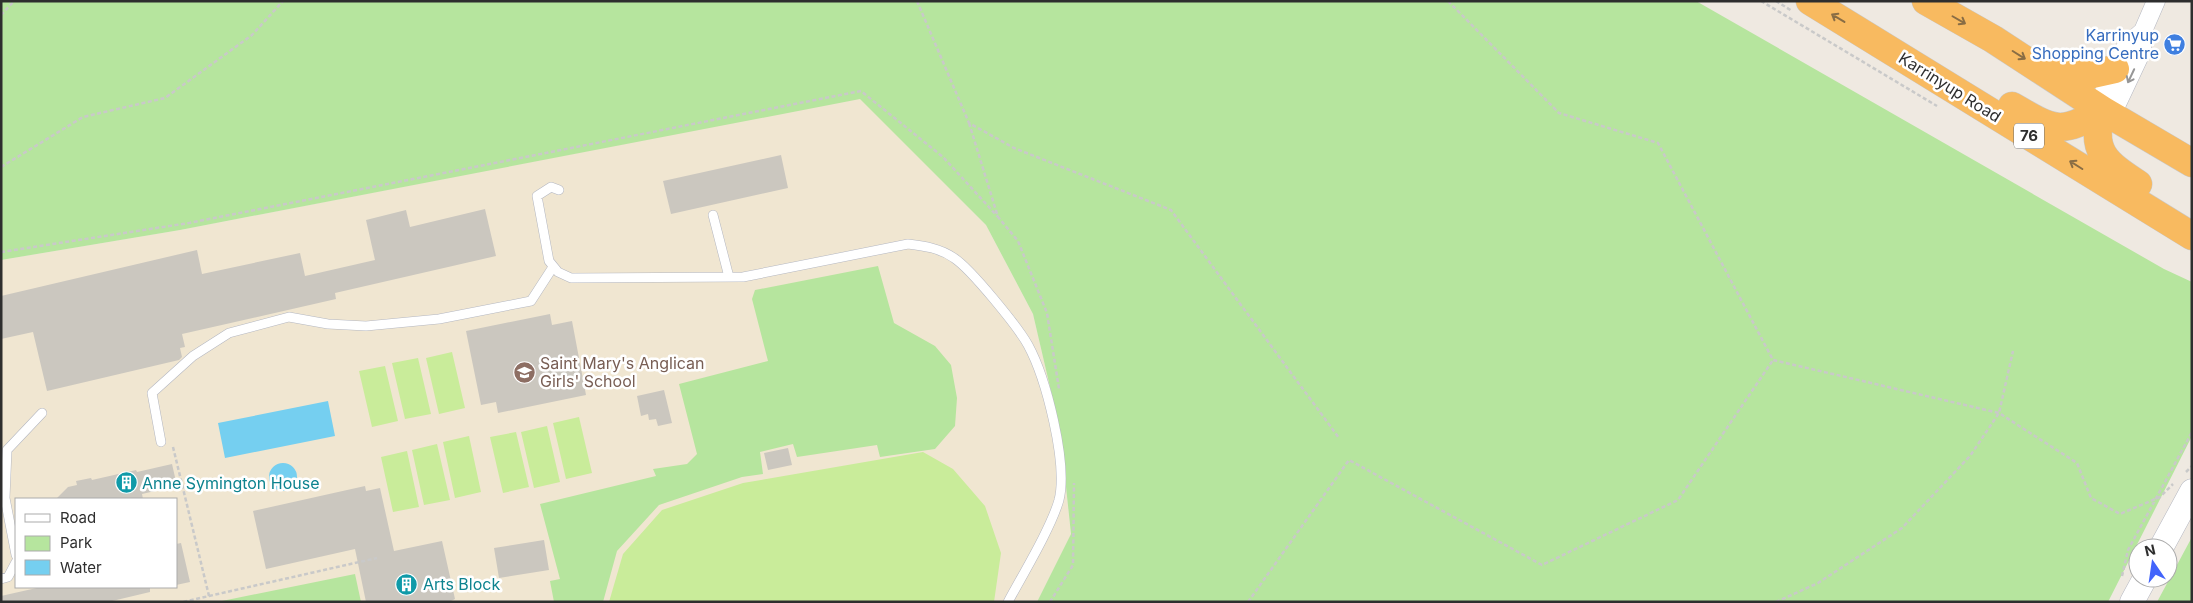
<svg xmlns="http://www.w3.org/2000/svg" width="2193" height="603" viewBox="0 0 2193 603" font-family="Inter,sans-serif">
<rect width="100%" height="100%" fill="#efe9e1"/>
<path fill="#f0e6d1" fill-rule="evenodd" d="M 860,98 L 986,225 L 1033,314 L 1060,430 L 1071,535 L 1037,602 L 1,602 L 1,260 L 180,230 ZM 16,499 L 176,499 L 176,587 L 16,587 Z"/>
<path fill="#b6e59e" d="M 1,1 L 1696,1 L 2164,269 L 2192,282 L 2192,436 L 2108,602 L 1037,602 L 1071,534 L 1060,430 L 1033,314 L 986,225 L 860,99 L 180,230 L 1,260 Z
M 878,266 L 894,323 L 935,346 L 951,365 L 957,398 L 955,426 L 935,449 L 880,457 L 877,445 L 797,457 L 793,444 L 760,452 L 763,474 L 742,477 L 659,505 L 617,551 L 603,602 L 554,602 L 550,581 L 560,579 L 540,504 L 656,476 L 653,469 L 687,464 L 697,454 L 679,384 L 768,361 L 752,299 L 755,290 Z
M 2192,537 L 2192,602 L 2157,602 Z
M 355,574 L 361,602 L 217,602 Z"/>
<path fill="#c9ec9a" d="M 452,352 L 465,408 L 439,414 L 426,358 Z
M 418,358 L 431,414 L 405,419 L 392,363 Z
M 385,366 L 398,421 L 372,427 L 359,371 Z
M 579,417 L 592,473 L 566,479 L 553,423 Z
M 547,426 L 560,482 L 534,488 L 521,432 Z
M 516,432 L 529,487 L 503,493 L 490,437 Z
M 469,436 L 481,492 L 455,498 L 443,442 Z
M 437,444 L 450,500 L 424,505 L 412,450 Z
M 407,451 L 419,507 L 393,512 L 381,457 Z
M 923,452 L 953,469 L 985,506 L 1001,553 L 994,602 L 609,602 L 623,554 L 662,510 L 743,483 Z"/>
<path fill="#75cff0" d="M 328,401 L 335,436 L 225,458 L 218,423 Z
M269 477a14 14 0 1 1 28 0a14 14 0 1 1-28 0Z"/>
<path fill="#cbc7bf" d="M 781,155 L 788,188 L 671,214 L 663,181 Z
M 485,209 L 496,256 L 335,293 L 336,299 L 182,334 L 185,347 L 180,348 L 182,357 L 179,360 L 47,391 L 33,332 L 1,339 L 1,296 L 197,250 L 202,274 L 300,253 L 305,276 L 375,260 L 366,220 L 406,210 L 410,227 Z
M 550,314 L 552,325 L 572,321 L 586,395 L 498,413 L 496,402 L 481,405 L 466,331 Z
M 664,390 L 672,423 L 658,426 L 656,419 L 649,420 L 648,414 L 641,416 L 637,396 Z
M 788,448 L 792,465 L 768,470 L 764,453 Z
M 172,464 L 177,486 L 142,494 L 143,499 L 56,499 L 68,487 L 77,485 L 76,481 L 91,478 L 92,480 L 136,470 L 137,472 Z
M 365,486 L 366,491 L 380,488 L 394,551 L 442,541 L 455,599 L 449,602 L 366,602 L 355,549 L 266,569 L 253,511 Z
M 544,540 L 549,570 L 499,578 L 494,548 Z
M 181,543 L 190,582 L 176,585 L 176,544 Z
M 41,587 L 150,587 L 150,592 L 108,602 L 1,602 L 1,596 Z"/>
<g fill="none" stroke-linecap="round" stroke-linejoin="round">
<defs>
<path id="service" d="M 559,190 L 551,187 L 537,196 L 549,261 L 558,272 L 571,278 L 743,277 L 908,244 C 924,246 940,248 954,258 C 971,269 1018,327 1028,345 C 1046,378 1068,463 1059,500 C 1051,528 1023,574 1008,602
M 713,215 L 729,277
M 161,442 L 152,393 L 193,356 L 229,333 L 289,317 L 328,324 L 366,326 L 439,319 L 531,301 L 553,267
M 16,555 L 5,498 L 7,450 L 42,413
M 1,579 L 8,577 L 16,562"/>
<path id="minor" d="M 2143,31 L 2126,46 L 2102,96 L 2102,110 L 2117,104 L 2142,51 L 2143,31 L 2156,1"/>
<path id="secondary" d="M 2161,548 L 2192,491
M 2132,602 L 2145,578"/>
<path id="trunk" d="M 1810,1 L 2192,236
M 1926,1 L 1993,39 L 2102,110 L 2192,163
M 2049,71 L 2063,70 L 2088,75 L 2115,69
M 2012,106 C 2053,130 2061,136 2102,110
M 2102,110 C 2089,151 2106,163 2138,184"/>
</defs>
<use href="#service" stroke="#b4b7c1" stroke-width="10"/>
<use href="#minor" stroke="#b4b7c1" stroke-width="19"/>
<use href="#secondary" stroke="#b4b7c1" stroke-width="25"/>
<use href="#trunk" stroke="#c9c9c9" stroke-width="29"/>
<path stroke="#c9c9c9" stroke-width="2.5" stroke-dasharray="4 2.5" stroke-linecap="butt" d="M 917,1 L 969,123 L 1014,148 L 1171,210 L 1339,438
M 1448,1 L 1559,113 L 1658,143 L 1773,360 L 1999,413 L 2077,463 L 2091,498 L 2120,514 L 2160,497 L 2173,484
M 1761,1 L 1937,106
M 1776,1 L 1792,11
M 1,15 L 14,1
M 969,123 L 998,217 L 1018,241 L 1047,313 L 1059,389
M 1,167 L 83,117 L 165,98 L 252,35 L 283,1
M 1,252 L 189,223 L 861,91 L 943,157 L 998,217
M 173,447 L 209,596 L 183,602
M 2186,472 L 2192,466
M 2122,576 L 2128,550 L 2192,432
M 209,596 L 377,558
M 1050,602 L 1073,565 L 1074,483
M 1248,602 L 1349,460 L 1542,565 L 1678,500 L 1773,360
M 1776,602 L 1818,583 L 1902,528 L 1970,456 L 1999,413 L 2013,351"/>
<use href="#service" stroke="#fff" stroke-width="9"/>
<use href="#minor" stroke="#fff" stroke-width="18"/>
<use href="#secondary" stroke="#fff" stroke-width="24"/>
<use href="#trunk" stroke="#f8ba60" stroke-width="28"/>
</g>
<defs><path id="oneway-shaft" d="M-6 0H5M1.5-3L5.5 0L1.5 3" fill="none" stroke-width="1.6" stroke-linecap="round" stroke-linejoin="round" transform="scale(1.25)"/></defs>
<g stroke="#896d44">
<use href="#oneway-shaft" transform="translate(1838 18) rotate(-149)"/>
<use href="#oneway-shaft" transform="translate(1959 20) rotate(30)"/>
<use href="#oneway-shaft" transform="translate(2019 55) rotate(32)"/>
<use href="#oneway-shaft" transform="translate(2076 165) rotate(-148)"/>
</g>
<use stroke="#969696" href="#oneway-shaft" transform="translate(2131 76) rotate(115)"/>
<defs>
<symbol id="supermarket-disc" viewBox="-11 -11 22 22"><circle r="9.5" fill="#3f7fe0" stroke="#fff"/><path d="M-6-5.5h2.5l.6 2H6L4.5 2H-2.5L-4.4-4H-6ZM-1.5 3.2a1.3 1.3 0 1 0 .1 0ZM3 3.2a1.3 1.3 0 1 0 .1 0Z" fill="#fff"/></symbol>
<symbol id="school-disc" viewBox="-11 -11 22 22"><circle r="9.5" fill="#8d6e63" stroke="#fff"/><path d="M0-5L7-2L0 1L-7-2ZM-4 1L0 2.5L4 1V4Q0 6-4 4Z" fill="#fff"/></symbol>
<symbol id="building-disc" viewBox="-11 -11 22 22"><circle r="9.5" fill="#0f9aa8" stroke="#fff"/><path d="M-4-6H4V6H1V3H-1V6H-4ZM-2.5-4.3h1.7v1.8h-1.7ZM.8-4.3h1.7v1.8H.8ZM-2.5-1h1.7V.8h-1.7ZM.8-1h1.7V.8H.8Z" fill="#fff"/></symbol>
</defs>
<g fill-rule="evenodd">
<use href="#supermarket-disc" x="2162" y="32" width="25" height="25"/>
<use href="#school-disc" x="512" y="360" width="25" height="25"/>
<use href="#building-disc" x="114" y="470" width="25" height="25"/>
<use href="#building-disc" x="394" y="572" width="25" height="25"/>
</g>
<g text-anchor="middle" stroke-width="5" stroke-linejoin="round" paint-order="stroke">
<rect fill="#fff" stroke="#6d6d6d" stroke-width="1" x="2014" y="123.5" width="30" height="25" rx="4"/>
<g font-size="15" font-weight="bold" fill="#2e2e2e">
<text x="2029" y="141">76</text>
</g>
<g font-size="16" fill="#366cbe" stroke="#fff" text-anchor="end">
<text x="2159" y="41">Karrinyup<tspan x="2159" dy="18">Shopping Centre</tspan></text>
</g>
<g font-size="16" fill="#2e2e2e" stroke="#fff">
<text transform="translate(1950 87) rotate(32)" y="6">Karrinyup Road</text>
</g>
<g font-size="16" fill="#785e54" stroke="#fff" text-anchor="start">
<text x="540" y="369">Saint Mary's Anglican<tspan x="540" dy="18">Girls' School</tspan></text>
</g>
<g font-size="16" fill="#0d838f" stroke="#fff" text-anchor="start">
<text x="142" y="489">Anne Symington House</text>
<text x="423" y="590">Arts Block</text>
</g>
</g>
<rect width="2193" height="603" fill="none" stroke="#2e2e2e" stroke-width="5"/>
<rect x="15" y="498" width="162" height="90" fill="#ffffff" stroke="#ababab"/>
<rect x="25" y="514" width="25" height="8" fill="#ffffff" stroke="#ababab"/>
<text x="60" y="523" font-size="15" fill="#2e2e2e">Road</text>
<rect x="25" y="536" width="25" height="15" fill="#b6e59e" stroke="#ababab"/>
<text x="60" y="548" font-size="15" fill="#2e2e2e">Park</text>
<rect x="25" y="560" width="25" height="15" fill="#75cff0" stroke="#ababab"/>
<text x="60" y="573" font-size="15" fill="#2e2e2e">Water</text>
<g transform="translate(2153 563) rotate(347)"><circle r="24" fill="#ffffff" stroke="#ababab"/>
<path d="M0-4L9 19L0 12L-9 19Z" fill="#4264fb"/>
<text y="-8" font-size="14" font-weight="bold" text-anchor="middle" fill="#2e2e2e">N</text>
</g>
</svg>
